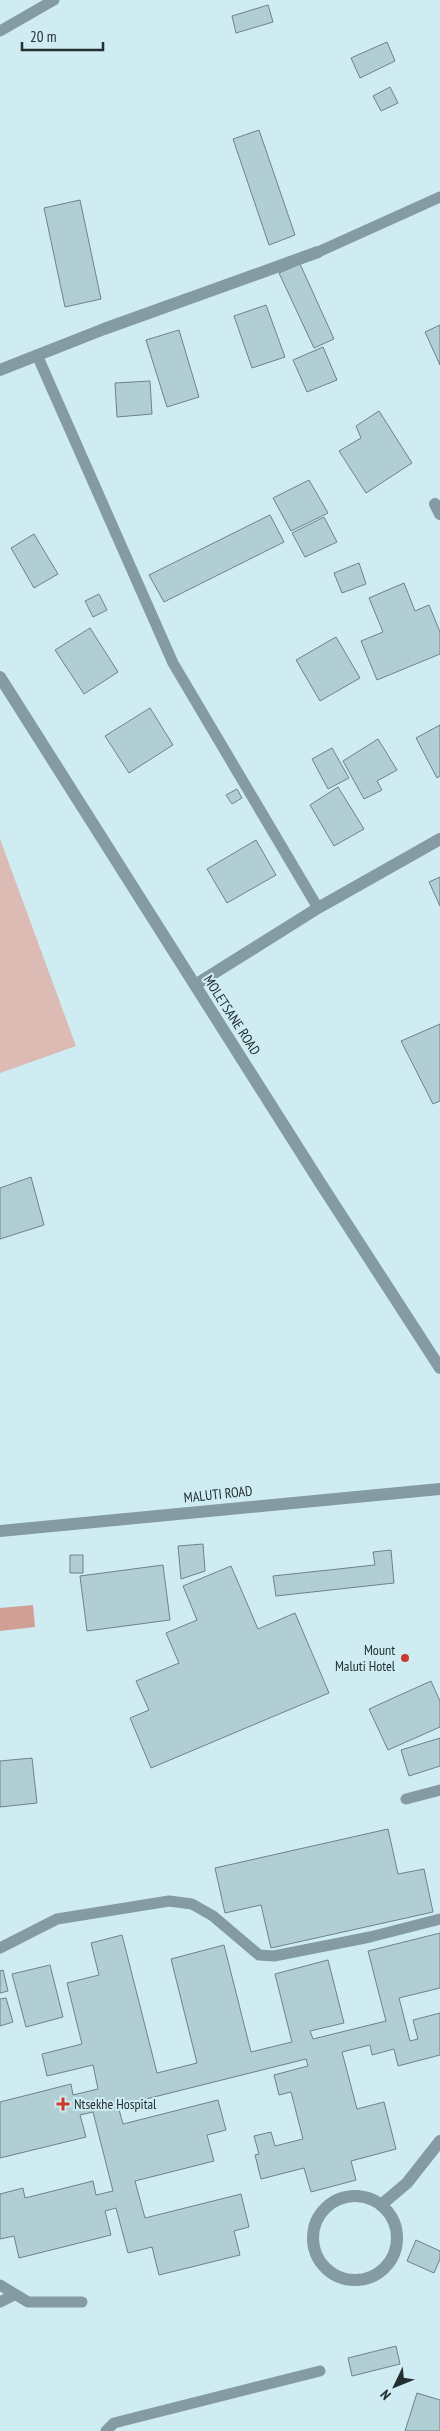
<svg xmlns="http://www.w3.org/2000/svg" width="440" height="2431" viewBox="0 0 440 2431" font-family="'PT Sans Narrow',sans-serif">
<rect width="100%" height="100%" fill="#cfecf3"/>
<path fill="#dcbbb5" d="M 0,839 L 76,1046 L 0,1073 Z"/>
<path fill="#d29f97" d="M 33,1605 L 35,1627 L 0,1631 L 0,1608 Z"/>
<path fill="#b2ced5" stroke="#6a848a" d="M 268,5 L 273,22 L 236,33 L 232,16 Z
M 387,42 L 395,61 L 360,78 L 351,58 Z
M 390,87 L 398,103 L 381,111 L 373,96 Z
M 259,130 L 295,235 L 269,245 L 233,139 Z
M 80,200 L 101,299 L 65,307 L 44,208 Z
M 300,264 L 334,339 L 314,348 L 279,273 Z
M 266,305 L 285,357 L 252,368 L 234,316 Z
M 440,325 L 440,365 L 425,332 Z
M 179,330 L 199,397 L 167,407 L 146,340 Z
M 323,347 L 337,380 L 307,392 L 293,360 Z
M 150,381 L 152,414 L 117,417 L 115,383 Z
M 379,411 L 412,463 L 366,493 L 339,451 L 361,438 L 356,426 Z
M 309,480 L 328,513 L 291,531 L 273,498 Z
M 270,515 L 284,542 L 164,602 L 149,575 Z
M 324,517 L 337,542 L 305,557 L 292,533 Z
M 34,534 L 58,574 L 34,588 L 11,548 Z
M 359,563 L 366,584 L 342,593 L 334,573 Z
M 404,583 L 415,611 L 429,605 L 440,632 L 440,654 L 377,680 L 361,641 L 383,632 L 369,598 Z
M 99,594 L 107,610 L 93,617 L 85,601 Z
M 90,628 L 118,672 L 84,694 L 55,650 Z
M 336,637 L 360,678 L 320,701 L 296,660 Z
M 150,708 L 173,745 L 129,773 L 105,736 Z
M 440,725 L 440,776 L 437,778 L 416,738 Z
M 378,739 L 397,770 L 377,781 L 382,790 L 364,799 L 343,761 Z
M 332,748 L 349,778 L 328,789 L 312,759 Z
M 338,787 L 364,829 L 334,846 L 310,805 Z
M 237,789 L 242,798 L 232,804 L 226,795 Z
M 256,840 L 276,875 L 227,903 L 207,869 Z
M 440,877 L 440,906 L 429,882 Z
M 440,1024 L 440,1101 L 433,1104 L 401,1041 Z
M 31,1177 L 44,1225 L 0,1239 L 0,1188 Z
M 203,1544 L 205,1571 L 181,1579 L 178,1546 Z
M 391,1550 L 394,1583 L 276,1596 L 273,1576 L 375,1565 L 373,1552 Z
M 70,1555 L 83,1555 L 83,1573 L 70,1573 Z
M 163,1565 L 170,1620 L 87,1631 L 80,1576 Z
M 231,1566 L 258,1629 L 295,1613 L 329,1693 L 151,1768 L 130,1718 L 149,1710 L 136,1681 L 179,1663 L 166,1633 L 197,1620 L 183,1586 Z
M 431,1681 L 440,1701 L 440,1727 L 388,1750 L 369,1709 Z
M 440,1738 L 440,1766 L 409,1776 L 401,1750 Z
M 32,1758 L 37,1803 L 0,1807 L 0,1761 Z
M 388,1829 L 398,1874 L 424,1869 L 433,1912 L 271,1948 L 261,1905 L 225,1913 L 215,1868 Z
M 440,1933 L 440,1988 L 399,1998 L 410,2041 L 418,2039 L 413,2020 L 440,2013 L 440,2055 L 398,2066 L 394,2049 L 372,2055 L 370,2045 L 342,2052 L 357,2109 L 384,2102 L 396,2149 L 351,2161 L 356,2180 L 311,2192 L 304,2168 L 261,2179 L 255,2155 L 259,2154 L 254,2136 L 271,2132 L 275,2146 L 303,2139 L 291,2092 L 279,2095 L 274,2075 L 308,2066 L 306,2059 L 118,2106 L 123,2124 L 218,2100 L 226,2130 L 207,2135 L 214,2161 L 135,2181 L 145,2218 L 241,2194 L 249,2227 L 234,2231 L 240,2255 L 159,2275 L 152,2247 L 128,2253 L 116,2208 L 105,2211 L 111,2235 L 19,2258 L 14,2236 L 0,2239 L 0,2194 L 23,2188 L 25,2198 L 93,2181 L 96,2195 L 113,2191 L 93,2112 L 80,2115 L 86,2137 L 0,2158 L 0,2102 L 71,2084 L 73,2095 L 98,2089 L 93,2065 L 47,2076 L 42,2054 L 82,2044 L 67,1983 L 99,1975 L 91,1943 L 122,1935 L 157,2073 L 197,2063 L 171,1959 L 224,1945 L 251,2052 L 292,2042 L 275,1974 L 328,1960 L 344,2023 L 310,2031 L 313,2039 L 386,2021 L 368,1951 Z
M 50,1965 L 63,2017 L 26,2027 L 12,1974 Z
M 3,1970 L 8,1991 L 0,1993 L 0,1971 Z
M 6,1998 L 13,2022 L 0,2026 L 0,1999 Z
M 416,2240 L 440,2251 L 440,2259 L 434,2273 L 407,2261 Z
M 396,2346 L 400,2364 L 352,2376 L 348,2358 Z
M 417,2393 L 440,2400 L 440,2431 L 405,2431 Z"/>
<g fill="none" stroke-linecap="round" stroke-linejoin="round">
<path stroke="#839ba1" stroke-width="11" d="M 0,31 L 54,0
M 318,252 L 440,197
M 37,355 L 173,663 L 318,908
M 406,1799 L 440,1790
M 0,1948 L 57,1919 L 169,1901 L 192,1904 L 213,1916 L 259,1955 L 274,1956 L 370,1937 L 440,1919
M 0,2285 L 28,2302 L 82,2302
M 0,2302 L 14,2295
M 106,2431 L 114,2423 L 320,2371"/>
<path stroke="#839ba1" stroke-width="12" d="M 0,370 L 104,329 L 318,252
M 435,504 L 440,514
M 0,677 L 319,1181 L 440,1368
M 195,985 L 318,908 L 440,839
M 0,1531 L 440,1489
M313 2238a42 42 0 1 1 84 0a42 42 0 1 1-84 0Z
M 381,2205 L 407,2183 L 440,2141"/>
</g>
<g fill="#c93c2d" stroke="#cfecf3" stroke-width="2">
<circle cx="405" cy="1658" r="5"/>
<path d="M60.5 2096.5h5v5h5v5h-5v5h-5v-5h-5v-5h5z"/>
</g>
<g text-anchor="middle" stroke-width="4" stroke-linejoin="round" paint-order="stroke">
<g font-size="14" fill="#232f31" stroke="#cfecf3">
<text transform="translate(232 1015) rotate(57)" y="5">MOLETSANE ROAD</text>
<text transform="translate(218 1494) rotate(-6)" y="5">MALUTI ROAD</text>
</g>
<g font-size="14" fill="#232f31" stroke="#cfecf3" text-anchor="end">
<text x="395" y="1655">Mount<tspan x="395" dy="16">Maluti Hotel</tspan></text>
<text x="74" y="2109" text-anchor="start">Ntsekhe Hospital</text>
</g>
</g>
<g transform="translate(395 2386) rotate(227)" stroke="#cfecf3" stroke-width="4" paint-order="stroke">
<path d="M0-4L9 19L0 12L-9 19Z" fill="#232f31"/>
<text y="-8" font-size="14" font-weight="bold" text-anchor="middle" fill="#232f31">N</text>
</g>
<path d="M22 42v8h81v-8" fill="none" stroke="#232f31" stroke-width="2.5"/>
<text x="30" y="42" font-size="15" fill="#232f31" stroke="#cfecf3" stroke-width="4" paint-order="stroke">20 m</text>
</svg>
